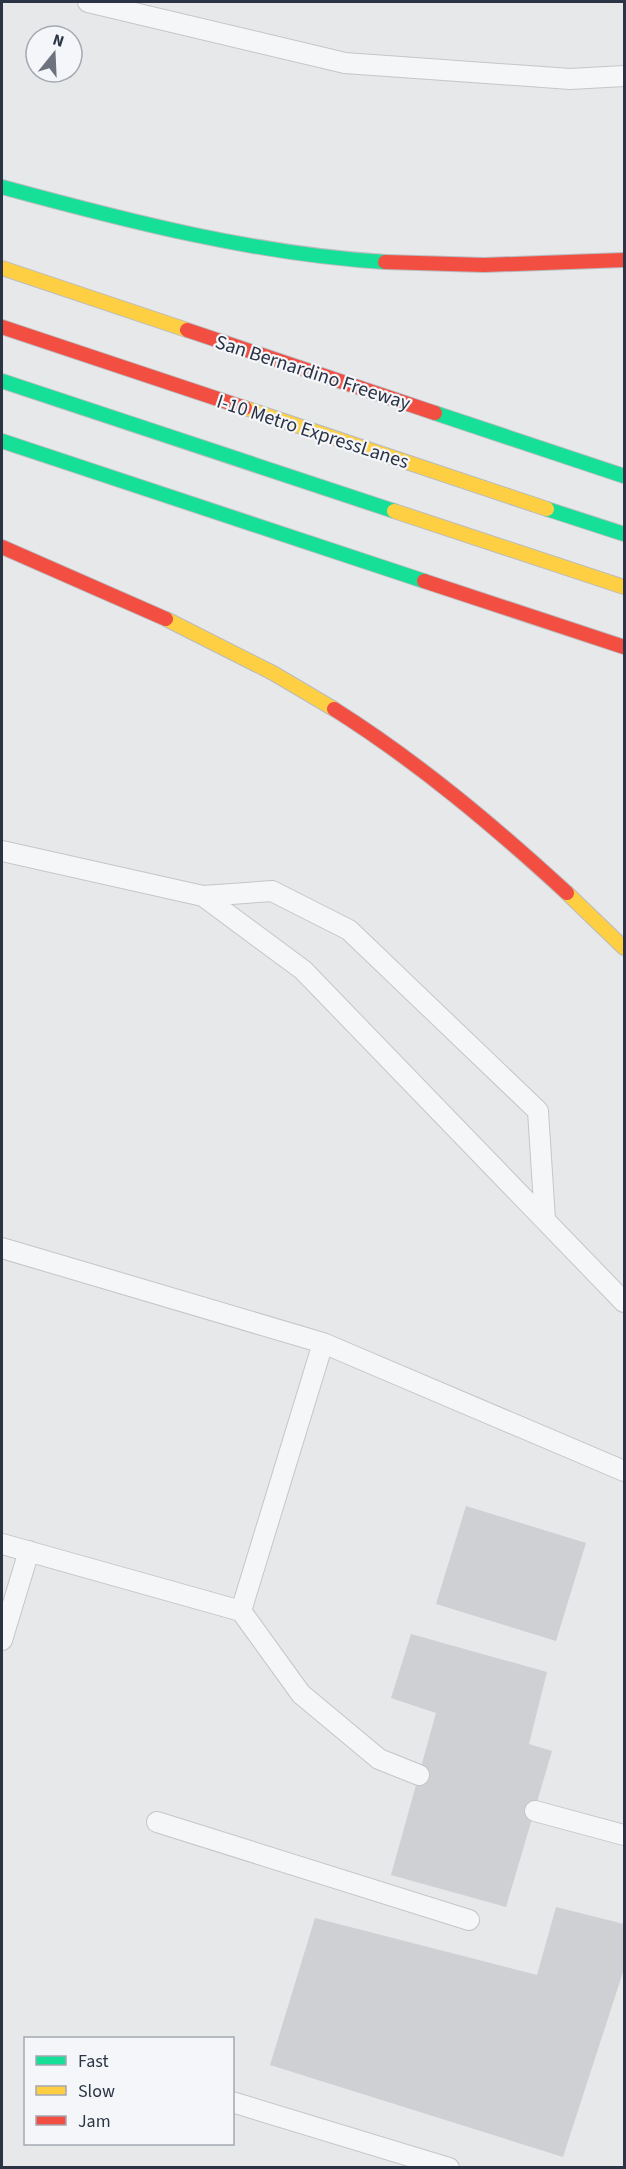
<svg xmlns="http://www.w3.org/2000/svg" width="626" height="2169" viewBox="0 0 626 2169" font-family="'Source Sans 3',sans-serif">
<rect width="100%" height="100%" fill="#e6e8ea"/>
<path fill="#ced0d3" d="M 466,1506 L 586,1543 L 556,1641 L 436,1604 Z
M 411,1634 L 547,1672 L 529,1744 L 552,1751 L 506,1907 L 391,1875 L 436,1713 L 391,1698 Z
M 556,1907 L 624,1924 L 624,1969 L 563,2157 L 270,2065 L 315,1918 L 537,1975 Z"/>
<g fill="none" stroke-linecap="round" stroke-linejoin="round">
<defs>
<path id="lane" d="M 88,2 L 345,63 L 570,79 L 624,76
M 2,851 L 203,896 L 303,970 L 624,1302
M 203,896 L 272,891 L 349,930 L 538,1111 L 545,1220
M 2,1248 L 323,1343 L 241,1611 L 2,1544
M 323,1343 L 624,1471
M 241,1611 L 301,1694 L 379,1759 L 419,1775
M 2,1640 L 29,1551
M 535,1811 L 624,1835
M 157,1822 L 469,1920
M 232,2102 L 449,2168"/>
<path id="fast" d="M 2,187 C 127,221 255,254 385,262
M 2,381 L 394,511
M 435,413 L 624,476
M 2,441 L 424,581
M 547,509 L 624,534"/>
<path id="slow" d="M 2,268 L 187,330
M 245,408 L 547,509
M 394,511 L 624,587
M 166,619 L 273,673 L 334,709
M 567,893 L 624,948"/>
<path id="jam" d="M 385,262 L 484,265 L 624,260
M 2,327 L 245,408
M 187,330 L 435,413
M 2,547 L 166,619
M 424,581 L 624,647
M 334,709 C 418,762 494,826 567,893"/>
</defs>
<use href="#lane" stroke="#c4c6c8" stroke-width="22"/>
<use href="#fast" stroke="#b8bbbf" stroke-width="16"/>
<use href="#slow" stroke="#b8bbbf" stroke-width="16"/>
<use href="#jam" stroke="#b8bbbf" stroke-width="16"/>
<use href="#lane" stroke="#f5f6f7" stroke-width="20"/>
<use href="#fast" stroke="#16e098" stroke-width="14"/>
<use href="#slow" stroke="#ffcf43" stroke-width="14"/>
<use href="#jam" stroke="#f24e42" stroke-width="14"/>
</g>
<g text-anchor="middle" stroke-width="4.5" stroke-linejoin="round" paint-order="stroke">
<g font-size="20" fill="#2b3445" stroke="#f4f6f9">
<text transform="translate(313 372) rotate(18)" y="7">San Bernardino Freeway</text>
<text transform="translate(313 431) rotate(18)" y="7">I-10 Metro ExpressLanes</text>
</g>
</g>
<rect width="626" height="2169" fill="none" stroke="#2b3445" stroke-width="6"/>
<rect x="24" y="2037" width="210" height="108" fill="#f4f6f9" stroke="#a4a8b1" stroke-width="1.5"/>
<rect x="36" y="2056" width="30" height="9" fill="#16e098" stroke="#a4a8b1" stroke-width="1.5"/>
<text x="78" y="2067" font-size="18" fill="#2b3445">Fast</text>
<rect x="36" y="2086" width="30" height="9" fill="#ffcf43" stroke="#a4a8b1" stroke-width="1.5"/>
<text x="78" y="2097" font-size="18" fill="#2b3445">Slow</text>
<rect x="36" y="2116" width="30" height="9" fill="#f24e42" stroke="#a4a8b1" stroke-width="1.5"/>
<text x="78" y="2127" font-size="18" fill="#2b3445">Jam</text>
<g transform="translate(54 54) rotate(18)"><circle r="28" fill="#f4f6f9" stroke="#a4a8b1" stroke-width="1.5"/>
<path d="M0-4.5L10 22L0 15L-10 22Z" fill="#6c737f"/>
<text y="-9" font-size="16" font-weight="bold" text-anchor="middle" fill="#2b3445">N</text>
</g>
</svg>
